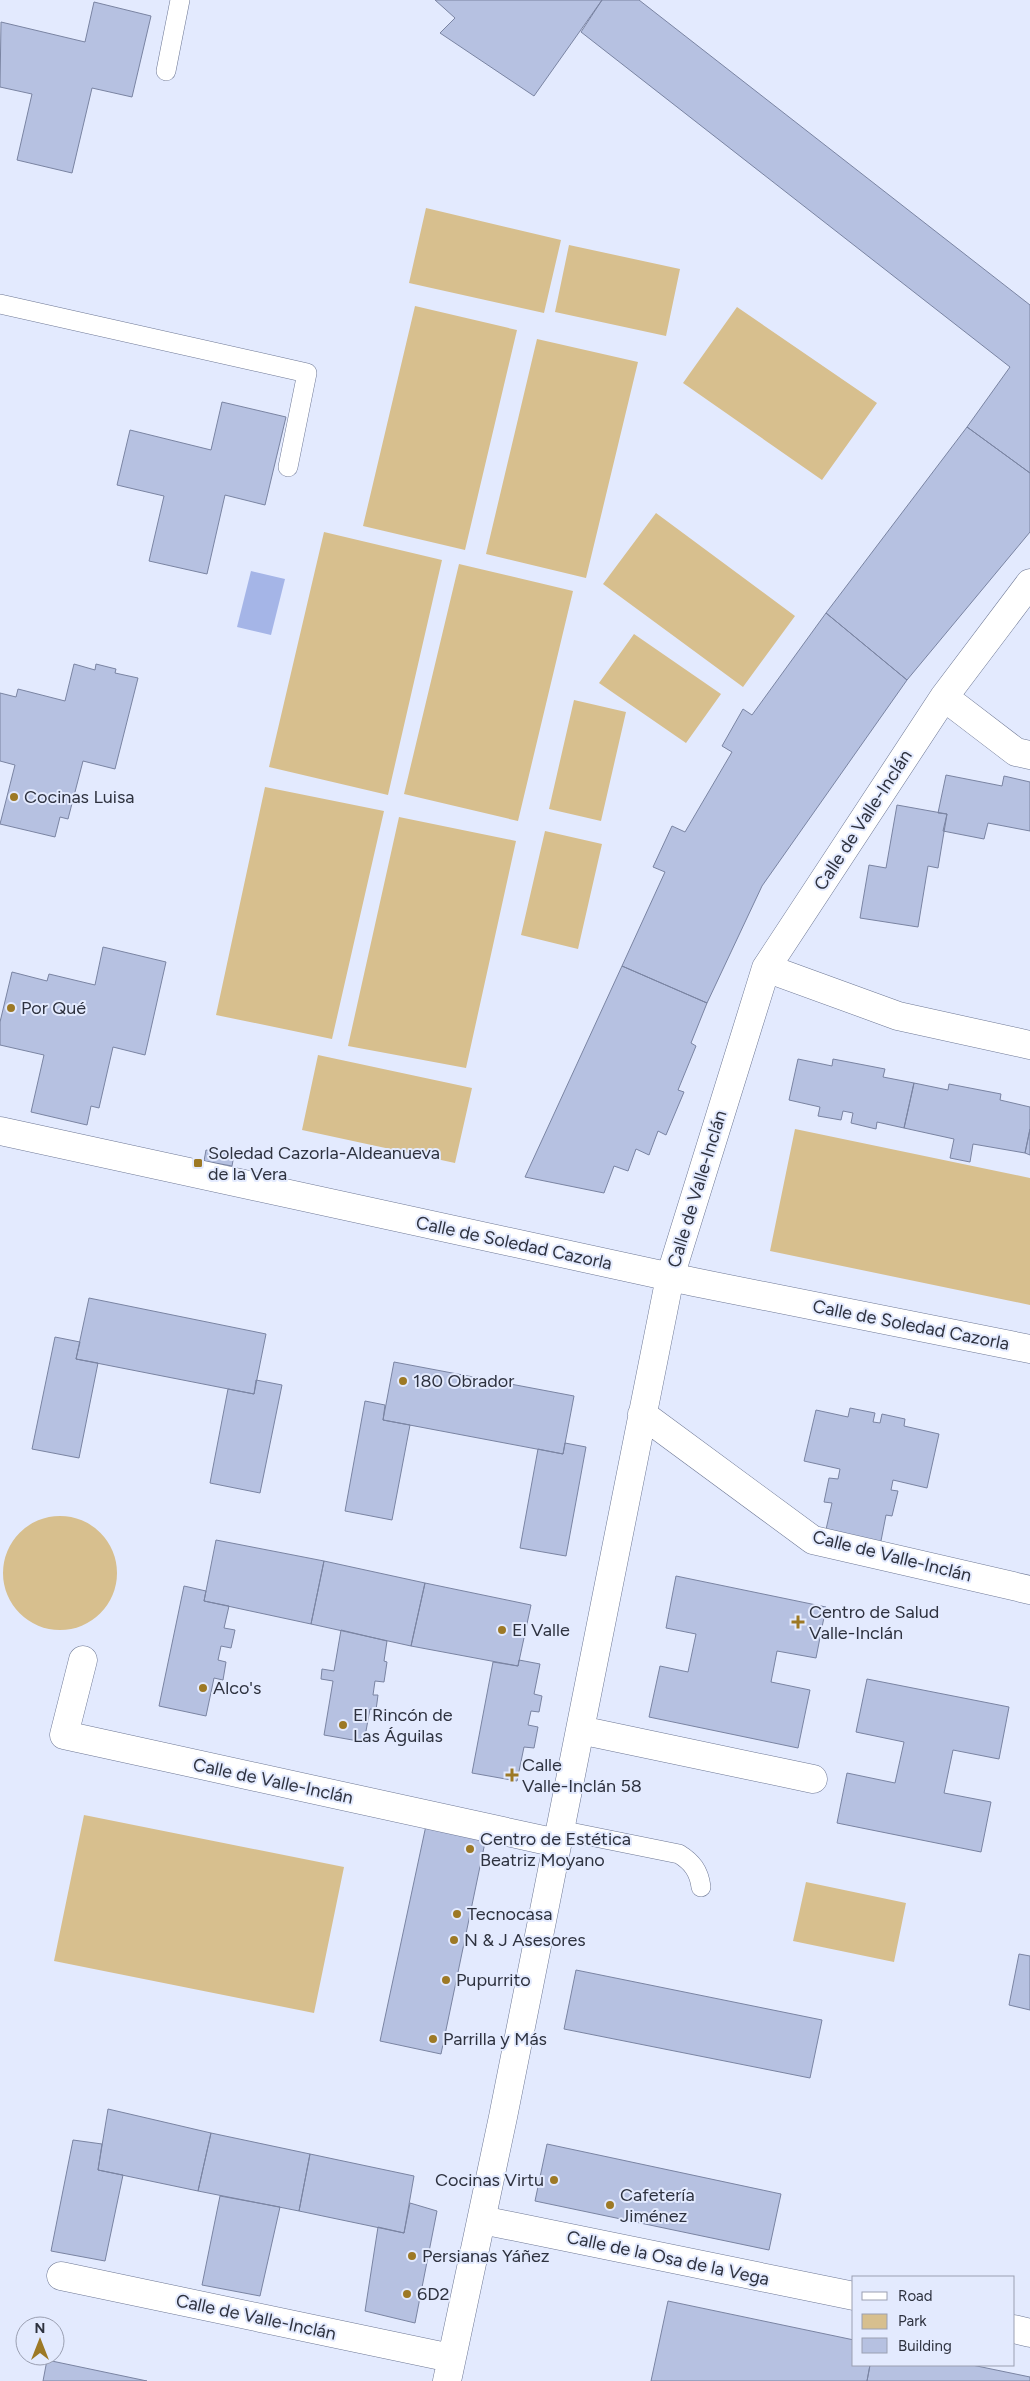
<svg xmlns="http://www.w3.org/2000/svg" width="1030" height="2381" viewBox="0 0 1030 2381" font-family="Figtree,sans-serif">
<rect width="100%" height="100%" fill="#e3eafe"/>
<path fill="#d7bf8e" d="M 426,208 L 561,240 L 544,313 L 409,283 Z
M 569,245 L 680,269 L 666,336 L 555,312 Z
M 415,306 L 517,330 L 465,550 L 363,526 Z
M 737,307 L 877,403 L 822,480 L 683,383 Z
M 537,339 L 638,362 L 586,578 L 486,554 Z
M 656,513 L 795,616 L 743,687 L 603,584 Z
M 324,532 L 442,560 L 388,795 L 269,767 Z
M 459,564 L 573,591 L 518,821 L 404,794 Z
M 634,634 L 721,694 L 686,743 L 599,683 Z
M 574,700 L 626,712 L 601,821 L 549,809 Z
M 265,787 L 384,811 L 332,1039 L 216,1015 Z
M 399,817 L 516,841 L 466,1068 L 348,1046 Z
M 545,831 L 602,844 L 578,949 L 521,935 Z
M 318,1055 L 472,1088 L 455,1163 L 302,1130 Z
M 795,1129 L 1030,1178 L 1030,1305 L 770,1251 Z
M3 1573a57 57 0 1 1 114 0a57 57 0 1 1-114 0Z
M 84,1815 L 344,1867 L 314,2013 L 54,1961 Z
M 806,1882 L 906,1903 L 894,1962 L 793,1941 Z"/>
<path fill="#a5b5e7" d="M 251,571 L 285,579 L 271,635 L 237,627 Z"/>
<path fill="#b6c1e1" stroke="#7a84a2" d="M 435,0 L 602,0 L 534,96 L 440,33 L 455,18 Z
M 602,0 L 639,0 L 1030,305 L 1030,473 L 967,427 L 1010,367 L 581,32 Z
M 94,2 L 151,16 L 132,97 L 92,88 L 72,173 L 17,160 L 32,94 L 0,87 L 1,22 L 85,42 Z
M 222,402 L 286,417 L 265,505 L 225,495 L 207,574 L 149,561 L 164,496 L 117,485 L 130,430 L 211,450 Z
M 967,427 L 1030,473 L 1030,532 L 907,680 L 826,613 Z
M 826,613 L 907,680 L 762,886 L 707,1003 L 622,966 L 665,872 L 653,867 L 672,826 L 685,832 L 732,752 L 722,746 L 743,709 L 752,715 Z
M 74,664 L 95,670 L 96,664 L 116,669 L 115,673 L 138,678 L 115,769 L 83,761 L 68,819 L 60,817 L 55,837 L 0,824 L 15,765 L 0,761 L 0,693 L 16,697 L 18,689 L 65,701 Z
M 946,775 L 1002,786 L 1004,776 L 1030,782 L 1030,831 L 988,823 L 984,839 L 943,831 L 947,814 L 938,813 Z
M 897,805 L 947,814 L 938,868 L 928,866 L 918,927 L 860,918 L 869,865 L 886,868 Z
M 103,947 L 166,962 L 145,1055 L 113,1047 L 99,1108 L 91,1106 L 87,1125 L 31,1112 L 44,1055 L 0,1045 L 0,1022 L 12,972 L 47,981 L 49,974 L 95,985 Z
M 622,966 L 707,1003 L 691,1043 L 696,1046 L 678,1090 L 684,1092 L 666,1135 L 658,1131 L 649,1155 L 636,1149 L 628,1171 L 614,1166 L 604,1193 L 525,1177 Z
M 798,1059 L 832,1066 L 833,1059 L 885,1069 L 883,1077 L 914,1083 L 904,1128 L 877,1122 L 876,1129 L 851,1123 L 853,1113 L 843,1111 L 841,1120 L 818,1116 L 820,1107 L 789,1100 Z
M 914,1083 L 948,1090 L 949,1084 L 1001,1094 L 1000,1100 L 1030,1107 L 1030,1129 L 1025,1153 L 973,1144 L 970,1162 L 950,1158 L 954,1139 L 904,1128 Z
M 1030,1129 L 1030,1155 L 1025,1153 Z
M 206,1150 L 234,1155 L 232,1166 L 204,1161 Z
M 89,1298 L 266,1334 L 254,1394 L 76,1359 Z
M 55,1337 L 80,1342 L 76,1359 L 98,1363 L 79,1458 L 32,1449 Z
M 394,1362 L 574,1396 L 563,1454 L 383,1420 Z
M 256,1380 L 282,1385 L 260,1493 L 210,1483 L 228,1389 L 254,1394 Z
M 365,1401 L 385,1405 L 383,1420 L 410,1425 L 392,1520 L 345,1511 Z
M 850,1408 L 875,1413 L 873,1422 L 880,1423 L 882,1414 L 905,1419 L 904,1426 L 939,1434 L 927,1488 L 893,1480 L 891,1490 L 898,1491 L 892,1516 L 886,1515 L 880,1546 L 825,1534 L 832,1503 L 824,1502 L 829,1478 L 838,1479 L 840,1469 L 804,1461 L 816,1410 L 848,1417 Z
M 565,1443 L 586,1447 L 566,1556 L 520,1548 L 538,1449 L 563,1454 Z
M 216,1540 L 324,1561 L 311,1624 L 204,1601 Z
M 324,1561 L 425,1583 L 411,1646 L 311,1624 Z
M 676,1576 L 826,1607 L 816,1658 L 777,1651 L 771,1682 L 810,1690 L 798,1748 L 649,1717 L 660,1666 L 688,1672 L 696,1634 L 666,1628 Z
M 425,1583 L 531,1605 L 518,1666 L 411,1646 Z
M 184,1586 L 206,1591 L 204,1601 L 229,1606 L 224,1628 L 235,1630 L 231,1648 L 221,1646 L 218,1660 L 226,1662 L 223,1680 L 214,1678 L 206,1716 L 159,1706 Z
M 341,1630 L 387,1641 L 384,1661 L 387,1662 L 384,1682 L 375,1681 L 373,1695 L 378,1695 L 376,1710 L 370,1709 L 364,1742 L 324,1735 L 333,1681 L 321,1679 L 322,1669 L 334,1671 Z
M 519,1660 L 540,1664 L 534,1694 L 542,1696 L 539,1712 L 531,1711 L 528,1725 L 538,1727 L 534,1748 L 524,1747 L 517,1781 L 472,1773 L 493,1662 L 518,1666 Z
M 867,1679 L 1009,1707 L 999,1759 L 953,1750 L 944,1793 L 991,1802 L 981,1852 L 837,1823 L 847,1773 L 895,1783 L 904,1742 L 856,1732 Z
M 428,1816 L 488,1828 L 441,2054 L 380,2041 Z
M 1019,1954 L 1030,1956 L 1030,2010 L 1009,2005 Z
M 576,1970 L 822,2020 L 810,2078 L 564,2029 Z
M 108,2109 L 211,2133 L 198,2191 L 98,2170 Z
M 211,2133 L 310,2154 L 299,2211 L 198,2191 Z
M 73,2140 L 102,2144 L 98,2170 L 123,2175 L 105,2261 L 51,2251 Z
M 547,2144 L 781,2194 L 769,2250 L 535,2201 Z
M 310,2154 L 414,2176 L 404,2233 L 299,2211 Z
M 220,2196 L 280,2207 L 260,2296 L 202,2285 Z
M 410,2203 L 437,2211 L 415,2323 L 365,2311 L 378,2227 L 404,2233 Z
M 668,2301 L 854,2340 L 854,2365 L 870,2365 L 867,2381 L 651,2381 Z
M 47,2360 L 147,2381 L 43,2381 Z
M 870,2365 L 972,2365 L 1030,2377 L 1030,2381 L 867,2381 Z"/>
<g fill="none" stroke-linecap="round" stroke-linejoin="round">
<defs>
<path id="service" d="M 166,71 L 180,0
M 0,304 L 307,373 L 288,467
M 560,1830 L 679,1854 C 692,1862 699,1871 701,1887"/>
<path id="minor" d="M 944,697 L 1016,752 L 1030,755
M 766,968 L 898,1016 L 1030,1045
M 0,1131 L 694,1282 L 1030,1349
M 642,1414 L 813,1540 L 1030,1590
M 83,1660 L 64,1735 L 557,1843
M 580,1730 L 813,1779
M 482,2220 L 854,2296
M 61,2276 L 451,2358
M 1014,2329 L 1030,2333
M 447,2381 L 503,2117 L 670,1277 L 766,968 L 944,697 L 1030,583"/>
</defs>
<use href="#service" stroke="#6d7794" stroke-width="20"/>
<use href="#minor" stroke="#6d7794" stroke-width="29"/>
<use href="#service" stroke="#fff" stroke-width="19"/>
<use href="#minor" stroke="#fff" stroke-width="28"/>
</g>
<g fill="#9d7925" stroke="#e3eafe" stroke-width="2">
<circle cx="14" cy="797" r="5"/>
<circle cx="11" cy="1008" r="5"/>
<rect x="193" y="1158" width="10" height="10" rx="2.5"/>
<circle cx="403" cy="1381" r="5"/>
<path d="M795.5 1614.5h5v5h5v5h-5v5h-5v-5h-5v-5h5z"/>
<circle cx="502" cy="1630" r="5"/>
<circle cx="203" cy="1688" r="5"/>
<circle cx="343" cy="1725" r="5"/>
<path d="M509.5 1767.5h5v5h5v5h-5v5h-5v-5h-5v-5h5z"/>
<circle cx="470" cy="1849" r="5"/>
<circle cx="457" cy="1914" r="5"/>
<circle cx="454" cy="1940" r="5"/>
<circle cx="446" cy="1980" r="5"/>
<circle cx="433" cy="2039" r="5"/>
<circle cx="554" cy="2180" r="5"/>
<circle cx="610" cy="2205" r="5"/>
<circle cx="412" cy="2256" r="5"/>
<circle cx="407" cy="2294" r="5"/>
</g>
<g text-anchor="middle" stroke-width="4" stroke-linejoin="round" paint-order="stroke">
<g font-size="18" fill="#2e323f" stroke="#e3eafe" text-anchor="start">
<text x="24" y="803">Cocinas Luisa</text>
<text x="21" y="1014">Por Qué</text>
<text x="208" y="1159">Soledad Cazorla-Aldeanueva<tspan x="208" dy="21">de la Vera</tspan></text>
<text x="413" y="1387">180 Obrador</text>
<text x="809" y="1618">Centro de Salud<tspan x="809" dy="21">Valle-Inclán</tspan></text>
<text x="512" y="1636">El Valle</text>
<text x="213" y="1694">Alco's</text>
<text x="353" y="1721">El Rincón de<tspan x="353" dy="21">Las Águilas</tspan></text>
<text x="522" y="1771">Calle<tspan x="522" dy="21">Valle-Inclán 58</tspan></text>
<text x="480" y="1845">Centro de Estética<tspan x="480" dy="21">Beatriz Moyano</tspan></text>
<text x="467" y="1920">Tecnocasa</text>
<text x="464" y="1946">N &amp; J Asesores</text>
<text x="456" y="1986">Pupurrito</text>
<text x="443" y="2045">Parrilla y Más</text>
<text x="544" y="2186" text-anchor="end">Cocinas Virtu</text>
<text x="620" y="2201">Cafetería<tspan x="620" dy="21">Jiménez</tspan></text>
<text x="422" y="2262">Persianas Yáñez</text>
<text x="417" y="2300">6D2</text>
</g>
<g font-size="18" fill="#2e323f" stroke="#e3eafe">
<text transform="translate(863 820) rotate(-57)" y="6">Calle de Valle-Inclán</text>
<text transform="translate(697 1189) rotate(-73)" y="6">Calle de Valle-Inclán</text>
<text transform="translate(514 1243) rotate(12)" y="6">Calle de Soledad Cazorla</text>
<text transform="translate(911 1325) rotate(11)" y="6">Calle de Soledad Cazorla</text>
<text transform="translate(892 1556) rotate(14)" y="6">Calle de Valle-Inclán</text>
<text transform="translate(273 1781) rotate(12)" y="6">Calle de Valle-Inclán</text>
<text transform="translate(668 2258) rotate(12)" y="6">Calle de la Osa de la Vega</text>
<text transform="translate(256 2317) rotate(12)" y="6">Calle de Valle-Inclán</text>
</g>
</g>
<rect x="852" y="2276" width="162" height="90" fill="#e3eafe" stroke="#9ba0b2"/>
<rect x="862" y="2292" width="25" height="8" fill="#ffffff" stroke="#9ba0b2"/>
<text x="898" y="2301" font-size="15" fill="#2e323f">Road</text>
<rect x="862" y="2314" width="25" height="15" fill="#d7bf8e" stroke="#9ba0b2"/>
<text x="898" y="2326" font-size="15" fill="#2e323f">Park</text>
<rect x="862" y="2338" width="25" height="15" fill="#b6c1e1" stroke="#9ba0b2"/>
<text x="898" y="2351" font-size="15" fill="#2e323f">Building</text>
<g transform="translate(40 2341)"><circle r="24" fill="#e3eafe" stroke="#9ba0b2"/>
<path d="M0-4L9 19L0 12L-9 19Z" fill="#9d7925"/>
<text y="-8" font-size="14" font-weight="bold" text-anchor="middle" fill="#2e323f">N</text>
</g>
</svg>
